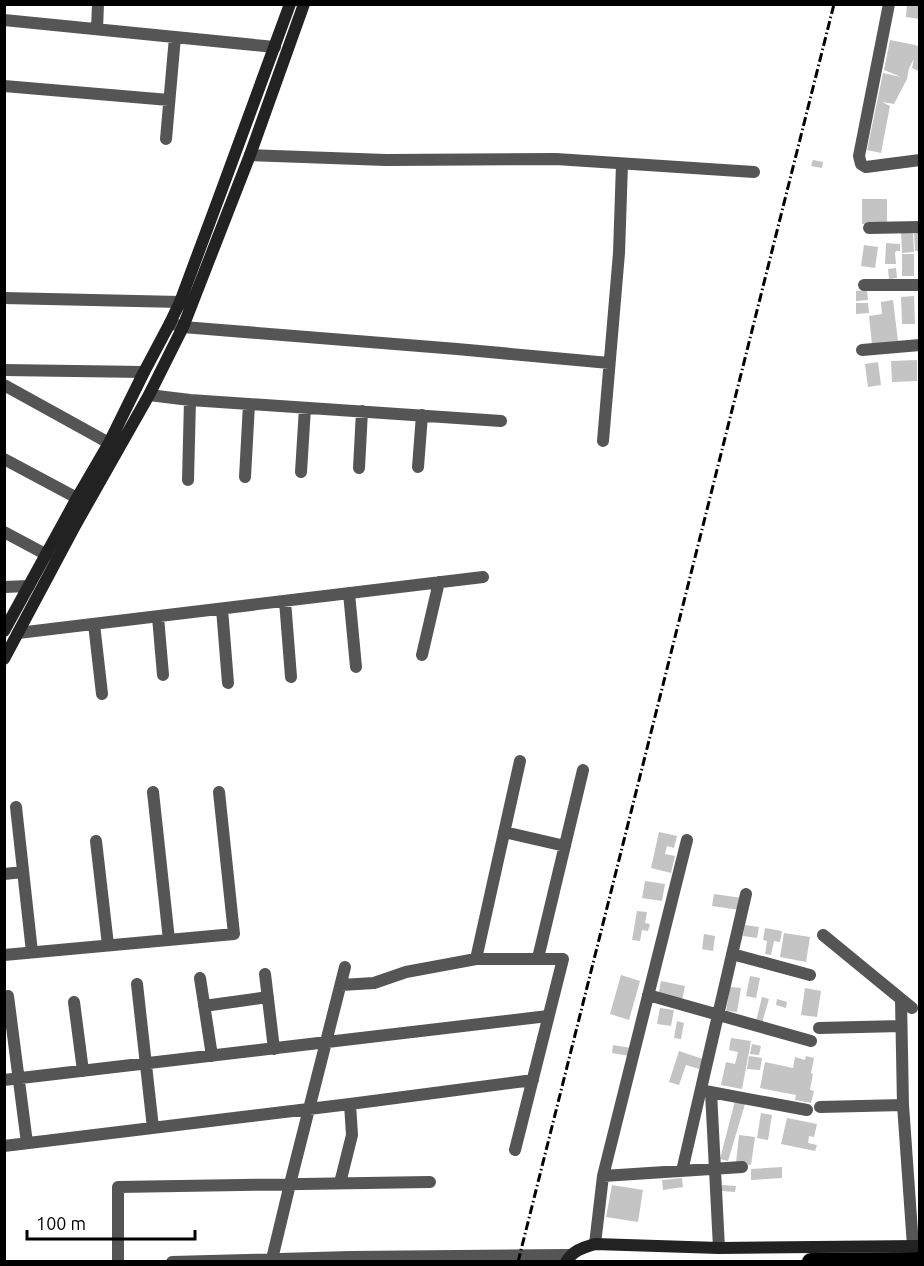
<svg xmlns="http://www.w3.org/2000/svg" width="924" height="1266" viewBox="0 0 924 1266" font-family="Ubuntu,sans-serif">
<rect width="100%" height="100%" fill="#fff"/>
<path fill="#c4c4c4" d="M 907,4 L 920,4 L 920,19 L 906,17 Z
M 890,40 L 915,45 L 920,47 L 920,68 L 918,71 L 912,68 L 914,59 L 909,68 L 907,79 L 894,104 L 882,102 L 890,106 L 881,153 L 867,150 L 883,73 L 901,77 L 884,70 Z
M 813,160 L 823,162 L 822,168 L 811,166 Z
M 862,199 L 887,199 L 887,224 L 862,224 Z
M 920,228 L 920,251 L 915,251 L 914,229 Z
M 901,231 L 913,231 L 914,252 L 902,253 Z
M 886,243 L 900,244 L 900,251 L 896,251 L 895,253 L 896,264 L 885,264 Z
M 864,245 L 878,247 L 875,268 L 861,266 Z
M 902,254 L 914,254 L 914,276 L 902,276 Z
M 896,268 L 897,278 L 889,279 L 888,269 Z
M 867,290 L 868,300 L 856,301 L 856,291 Z
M 914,296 L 915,324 L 902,324 L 901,297 Z
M 893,300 L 898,341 L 872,344 L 869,316 L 882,314 L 881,302 Z
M 856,303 L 868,303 L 869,313 L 856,314 Z
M 917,360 L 917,381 L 892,382 L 891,361 Z
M 878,362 L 881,385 L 868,387 L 865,364 Z
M 659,832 L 677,836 L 674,848 L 667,846 L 665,854 L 675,856 L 671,873 L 651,868 Z
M 645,881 L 665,884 L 662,901 L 642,898 Z
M 714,894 L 742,898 L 740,910 L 712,906 Z
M 637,911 L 647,912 L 645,923 L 650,924 L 648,931 L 642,930 L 640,941 L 632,940 Z
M 745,925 L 759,927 L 757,938 L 743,936 Z
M 765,928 L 782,931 L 780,942 L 774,941 L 771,955 L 765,954 L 767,941 L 763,940 Z
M 784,933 L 810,937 L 806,962 L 780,957 Z
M 704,934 L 715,936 L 713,951 L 702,949 Z
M 621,975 L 640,981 L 629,1020 L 610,1014 Z
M 750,976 L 760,978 L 756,998 L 746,996 Z
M 661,981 L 685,986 L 682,1000 L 658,996 Z
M 730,987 L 741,988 L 737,1012 L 726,1011 Z
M 805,988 L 821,991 L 817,1017 L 801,1015 Z
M 762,997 L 769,999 L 762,1023 L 756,1021 Z
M 777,999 L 787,1002 L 786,1008 L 776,1005 Z
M 660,1008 L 674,1010 L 671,1026 L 657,1024 Z
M 677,1021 L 684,1023 L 681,1039 L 674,1038 Z
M 731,1038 L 751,1041 L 742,1089 L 721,1085 L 726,1062 L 735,1064 L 738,1052 L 729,1050 Z
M 752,1044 L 761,1046 L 759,1055 L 750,1054 Z
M 613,1045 L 631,1048 L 630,1056 L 612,1053 Z
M 679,1051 L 703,1059 L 699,1069 L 686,1065 L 679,1085 L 669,1082 Z
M 749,1056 L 762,1058 L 760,1070 L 747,1069 Z
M 806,1056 L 814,1058 L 811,1073 L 813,1074 L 810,1090 L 814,1091 L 811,1103 L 795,1100 L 796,1095 L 760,1088 L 765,1062 L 793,1068 L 795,1057 L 805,1060 Z
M 735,1101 L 745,1104 L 728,1161 L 720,1159 Z
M 761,1113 L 772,1115 L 768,1140 L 757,1138 Z
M 787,1118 L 817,1124 L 814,1137 L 809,1136 L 808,1143 L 817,1145 L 815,1151 L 781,1144 Z
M 739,1135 L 755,1137 L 751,1165 L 736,1163 Z
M 782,1167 L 782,1178 L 751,1180 L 751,1169 Z
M 682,1178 L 683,1187 L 663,1190 L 662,1180 Z
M 612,1185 L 643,1190 L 638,1222 L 606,1217 Z
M 722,1185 L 736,1186 L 735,1192 L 722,1191 Z"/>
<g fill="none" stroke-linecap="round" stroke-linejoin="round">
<defs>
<path id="highway" d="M 811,1262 L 920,1261"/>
</defs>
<use href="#highway" stroke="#dbdbdb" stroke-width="20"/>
<path stroke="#555" stroke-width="12" d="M 889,4 L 859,156 L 861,164 L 866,167 L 920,160
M 4,20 L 275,47
M 97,29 L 98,4
M 4,86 L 169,100
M 166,139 L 175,37
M 250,155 L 386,160 L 556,159 L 754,172
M 869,228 L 920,227
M 864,285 L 920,285
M 4,298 L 180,302 L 189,305
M 170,323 L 183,327 L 457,349 L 609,363
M 862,350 L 920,345
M 4,370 L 144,372
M 4,385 L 109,443
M 149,395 L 190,400 L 501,421
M 603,441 L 619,253 L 622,164
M 4,459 L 77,498
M 418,467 L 422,415
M 359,468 L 362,411
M 301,472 L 305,408
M 245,477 L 249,404
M 188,480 L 190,400
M 4,532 L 47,555
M 4,587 L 29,586
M 349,593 L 356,667
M 285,601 L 291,677
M 222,609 L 228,683
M 158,617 L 163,675
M 94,624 L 102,694
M 18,633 L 483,577
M 422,655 L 439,582
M 153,792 L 169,940
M 16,807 L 32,952
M 504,832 L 565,846
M 96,841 L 108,945
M 4,874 L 23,872
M 823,935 L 912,1008
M 732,954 L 810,975
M 4,955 L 234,934 L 219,792
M 538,958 L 583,770
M 476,959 L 520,761
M 265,974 L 274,1049
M 200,978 L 212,1056
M 137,984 L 153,1128
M 341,985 L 374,983 L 406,972 L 476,959 L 563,959 L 515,1150
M 648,995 L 811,1041
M 8,996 L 27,1143
M 901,999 L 903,1105 L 913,1246
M 74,1002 L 83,1071
M 204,1006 L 268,997
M 819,1028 L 901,1026
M 4,1080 L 548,1016
M 705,1091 L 807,1110
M 711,1092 L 719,1248
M 820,1107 L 903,1105
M 4,1146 L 350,1104 L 533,1080
M 682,1171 L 746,894
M 603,1176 L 742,1167
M 340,1183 L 352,1135 L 350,1104
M 595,1244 L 603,1176 L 687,840
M 272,1259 L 290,1184 L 345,967
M 118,1262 L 118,1187 L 430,1182
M 172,1262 L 350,1257 L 570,1255"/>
<path stroke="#222" stroke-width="12" d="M 4,631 L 77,498 L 109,443 L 144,372 L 170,323 L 180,302 L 218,200 L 290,4
M 4,659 L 76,524 L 149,395 L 183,327 L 250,155 L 304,4
M 566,1262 C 574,1250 582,1248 595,1244 L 719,1248 L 920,1246"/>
<use href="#highway" stroke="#000" stroke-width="18"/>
<path stroke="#000" stroke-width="3" stroke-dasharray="9 3 1.5 3" stroke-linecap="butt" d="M 518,1262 L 834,4"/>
</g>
<rect width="924" height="1266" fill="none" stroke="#000000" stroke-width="12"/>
<path d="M27 1230v9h168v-9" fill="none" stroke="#000000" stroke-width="3"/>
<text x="36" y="1230" font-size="18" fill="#000000" stroke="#ffffff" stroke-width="4.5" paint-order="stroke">100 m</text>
</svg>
